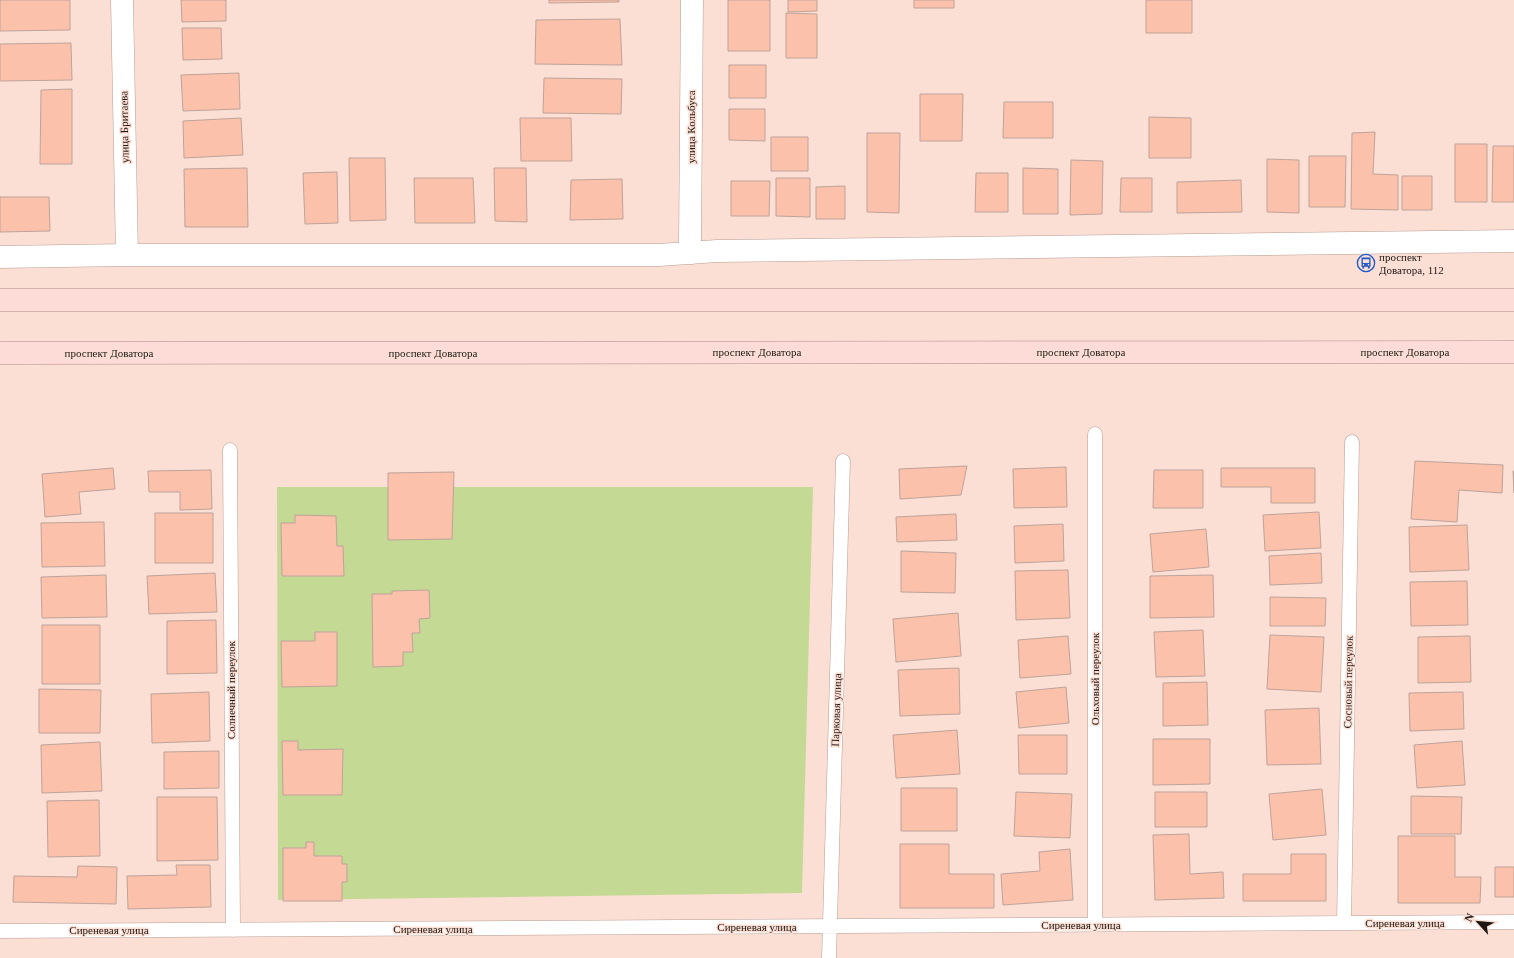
<svg xmlns="http://www.w3.org/2000/svg" width="1514" height="958" viewBox="0 0 1514 958" font-family="'Times New Roman',serif">
<rect width="100%" height="100%" fill="#fbdfd5"/>
<path fill="#c4d993" d="M 277,487 L 813,487 L 802,893 L 278,900 Z"/>
<path fill="#fcc1aa" stroke="#bea39a" d="M 0,0 L 70,0 L 70,30 L 0,31 Z
M 181,0 L 226,0 L 226,21 L 182,22 Z
M 549,0 L 619,0 L 619,2 L 549,3 Z
M 728,0 L 770,0 L 770,51 L 728,51 Z
M 788,0 L 817,0 L 817,11 L 788,12 Z
M 914,0 L 954,0 L 954,8 L 914,8 Z
M 1146,0 L 1192,0 L 1192,33 L 1146,33 Z
M 786,13 L 817,14 L 817,58 L 786,58 Z
M 620,19 L 622,65 L 535,64 L 536,20 Z
M 182,28 L 221,28 L 222,59 L 183,60 Z
M 71,43 L 72,80 L 0,81 L 0,44 Z
M 729,65 L 766,65 L 766,98 L 729,98 Z
M 239,73 L 240,109 L 183,111 L 181,75 Z
M 544,78 L 622,79 L 621,114 L 543,113 Z
M 72,89 L 72,164 L 40,164 L 41,90 Z
M 920,94 L 963,94 L 962,141 L 920,141 Z
M 1004,102 L 1053,102 L 1053,138 L 1003,138 Z
M 729,109 L 765,109 L 765,141 L 729,140 Z
M 1149,117 L 1191,118 L 1191,158 L 1149,158 Z
M 241,118 L 243,155 L 184,158 L 183,121 Z
M 520,118 L 571,118 L 572,161 L 521,161 Z
M 1375,132 L 1373,174 L 1398,175 L 1398,210 L 1351,209 L 1352,133 Z
M 867,133 L 900,133 L 899,213 L 867,212 Z
M 771,137 L 808,137 L 808,171 L 771,171 Z
M 1455,144 L 1487,144 L 1487,202 L 1455,202 Z
M 1493,146 L 1514,146 L 1514,202 L 1492,202 Z
M 1309,156 L 1346,156 L 1345,207 L 1309,207 Z
M 349,158 L 385,158 L 386,220 L 350,221 Z
M 1267,159 L 1299,160 L 1299,213 L 1267,212 Z
M 1071,160 L 1103,161 L 1102,214 L 1070,215 Z
M 247,168 L 248,227 L 185,227 L 184,169 Z
M 494,168 L 526,168 L 527,222 L 495,221 Z
M 1023,168 L 1058,169 L 1058,214 L 1023,214 Z
M 337,172 L 338,223 L 305,224 L 303,173 Z
M 976,173 L 1008,173 L 1008,212 L 975,212 Z
M 1402,176 L 1432,176 L 1432,210 L 1402,210 Z
M 414,178 L 473,178 L 475,223 L 415,223 Z
M 776,178 L 810,178 L 810,217 L 776,216 Z
M 1121,178 L 1152,178 L 1152,212 L 1120,212 Z
M 622,179 L 623,219 L 570,220 L 571,180 Z
M 1241,180 L 1242,212 L 1177,213 L 1177,182 Z
M 731,181 L 770,181 L 769,216 L 731,216 Z
M 845,186 L 845,219 L 816,219 L 816,187 Z
M 0,197 L 49,197 L 50,231 L 0,232 Z
M 1415,461 L 1503,465 L 1502,493 L 1459,490 L 1457,522 L 1411,519 Z
M 967,466 L 961,495 L 900,499 L 899,469 Z
M 1066,467 L 1067,507 L 1014,508 L 1013,469 Z
M 113,468 L 115,489 L 79,492 L 81,514 L 45,517 L 42,474 Z
M 1221,468 L 1315,468 L 1315,503 L 1271,503 L 1271,487 L 1221,487 Z
M 211,470 L 212,509 L 180,510 L 180,492 L 149,492 L 148,471 Z
M 1154,470 L 1203,470 L 1203,508 L 1153,508 Z
M 1513,471 L 1514,471 L 1514,493 Z
M 454,472 L 452,539 L 388,540 L 388,473 Z
M 1319,512 L 1321,548 L 1265,551 L 1263,515 Z
M 155,513 L 213,513 L 213,563 L 155,563 Z
M 956,514 L 957,540 L 897,542 L 896,517 Z
M 295,515 L 336,516 L 337,546 L 343,546 L 344,576 L 282,576 L 281,523 L 295,523 Z
M 104,522 L 105,566 L 42,567 L 41,523 Z
M 1063,524 L 1064,561 L 1015,563 L 1014,526 Z
M 1467,525 L 1469,570 L 1410,572 L 1409,527 Z
M 1206,529 L 1209,567 L 1153,572 L 1150,534 Z
M 901,551 L 956,553 L 955,593 L 901,592 Z
M 1321,553 L 1322,583 L 1270,585 L 1269,556 Z
M 1068,570 L 1070,618 L 1016,620 L 1015,571 Z
M 215,573 L 217,612 L 149,614 L 147,576 Z
M 106,575 L 107,617 L 42,618 L 41,577 Z
M 1213,575 L 1214,617 L 1150,618 L 1150,576 Z
M 1467,581 L 1468,625 L 1411,626 L 1410,582 Z
M 429,590 L 430,618 L 419,619 L 420,633 L 412,633 L 413,652 L 403,652 L 403,666 L 373,667 L 372,594 L 392,594 L 392,591 Z
M 1270,597 L 1326,598 L 1325,626 L 1270,626 Z
M 958,613 L 961,656 L 896,662 L 893,619 Z
M 216,620 L 217,673 L 167,674 L 167,621 Z
M 42,625 L 100,625 L 100,684 L 42,684 Z
M 1203,630 L 1205,676 L 1156,677 L 1154,632 Z
M 315,632 L 337,632 L 337,686 L 282,687 L 281,641 L 315,641 Z
M 1270,635 L 1324,637 L 1321,692 L 1267,689 Z
M 1068,636 L 1071,674 L 1020,678 L 1018,640 Z
M 1470,636 L 1471,682 L 1418,683 L 1418,637 Z
M 959,668 L 960,714 L 900,716 L 898,670 Z
M 1207,682 L 1208,725 L 1163,726 L 1163,683 Z
M 1066,687 L 1069,723 L 1019,728 L 1016,692 Z
M 39,689 L 101,690 L 100,733 L 39,733 Z
M 209,692 L 210,741 L 152,743 L 151,694 Z
M 1463,692 L 1464,729 L 1410,731 L 1409,693 Z
M 1319,708 L 1321,764 L 1267,765 L 1265,710 Z
M 957,730 L 960,774 L 896,778 L 893,735 Z
M 1018,735 L 1067,735 L 1067,774 L 1019,774 Z
M 1153,739 L 1210,739 L 1210,784 L 1153,785 Z
M 282,741 L 298,741 L 298,750 L 343,749 L 342,795 L 283,795 Z
M 1462,741 L 1465,785 L 1417,788 L 1414,745 Z
M 100,742 L 102,791 L 42,793 L 41,745 Z
M 219,751 L 219,788 L 164,789 L 164,752 Z
M 901,788 L 957,788 L 957,831 L 901,831 Z
M 1322,789 L 1326,835 L 1273,840 L 1269,794 Z
M 1016,792 L 1072,794 L 1070,838 L 1014,836 Z
M 1155,792 L 1207,792 L 1207,827 L 1155,827 Z
M 1411,796 L 1462,797 L 1461,834 L 1411,834 Z
M 157,797 L 217,797 L 218,860 L 157,861 Z
M 99,800 L 100,856 L 48,857 L 47,801 Z
M 1189,834 L 1190,874 L 1223,872 L 1224,898 L 1155,900 L 1153,835 Z
M 1398,836 L 1455,836 L 1455,877 L 1481,877 L 1480,903 L 1398,903 Z
M 306,842 L 314,842 L 314,856 L 342,856 L 342,864 L 347,864 L 347,882 L 342,882 L 342,901 L 283,901 L 283,848 L 306,848 Z
M 900,844 L 949,844 L 949,874 L 994,874 L 994,908 L 900,908 Z
M 1070,849 L 1073,900 L 1003,905 L 1001,874 L 1040,871 L 1039,852 Z
M 1291,854 L 1326,854 L 1326,901 L 1243,901 L 1243,874 L 1291,874 Z
M 176,865 L 210,865 L 211,907 L 128,909 L 127,876 L 177,875 Z
M 78,866 L 117,867 L 116,904 L 13,902 L 14,876 L 77,877 Z
M 1495,867 L 1514,867 L 1514,897 L 1495,897 Z"/>
<g fill="none" stroke-linecap="round" stroke-linejoin="round">
<defs>
<path id="lane" d="M 230,450 L 233,930
M 1344,923 L 1352,442
M 1095,924 L 1095,434
M 0,931 L 1514,922
M 829,958 L 843,461"/>
<path id="street" d="M 122,0 L 127,255
M 692,0 L 690,243 L 692,253
M 0,257 L 127,255 L 659,255 L 717,251 L 1514,241"/>
<path id="primary" d="M 0,300 L 1514,300
M 0,353 L 1514,352"/>
</defs>
<use href="#lane" stroke="#b79d93" stroke-width="15"/>
<use href="#street" stroke="#b79d93" stroke-width="23"/>
<use href="#primary" stroke="#ae8782" stroke-width="23"/>
<use href="#lane" stroke="#fff" stroke-width="14"/>
<use href="#street" stroke="#fff" stroke-width="22"/>
<use href="#primary" stroke="#fddbd7" stroke-width="22"/>
</g>
<defs>
<symbol id="bus-ring" viewBox="-11 -11 22 22"><circle r="9.5" fill="#fbdfd5" stroke="#215ac6" stroke-width="1.5"/><path d="M-5-6H5V4H4V6H2V4H-2V6H-4V4H-5ZM-3.5-4V0h7V-4ZM-3.5 1.2v1.5H-2V1.2ZM2 1.2v1.5H3.5V1.2Z" fill="#215ac6"/></symbol>
</defs>
<g fill-rule="evenodd">
<use href="#bus-ring" x="1356" y="253" width="20" height="20"/>
</g>
<g text-anchor="middle" stroke-width="3" stroke-linejoin="round" paint-order="stroke">
<g font-size="11" fill="#201713" stroke="#fbdfd5">
<text transform="translate(124 127) rotate(-91)" y="4">улица Бритаева</text>
<text transform="translate(691 127) rotate(-90)" y="4">улица Кольбуса</text>
<text x="757" y="356">проспект Доватора</text>
<text x="1081" y="356">проспект Доватора</text>
<text x="1405" y="356">проспект Доватора</text>
<text x="109" y="357">проспект Доватора</text>
<text x="433" y="357">проспект Доватора</text>
<text transform="translate(1095 679) rotate(-90)" y="4">Ольховый переулок</text>
<text transform="translate(1348 682) rotate(-89)" y="4">Сосновый переулок</text>
<text transform="translate(231 690) rotate(-90)" y="4">Солнечный переулок</text>
<text transform="translate(836 710) rotate(-88)" y="4">Парковая улица</text>
<text x="1405" y="927">Сиреневая улица</text>
<text x="1081" y="929">Сиреневая улица</text>
<text x="757" y="931">Сиреневая улица</text>
<text x="433" y="933">Сиреневая улица</text>
<text x="109" y="934">Сиреневая улица</text>
</g>
<g font-size="11" fill="#201713" stroke="#fbdfd5" text-anchor="start">
<text x="1379" y="261">проспект<tspan x="1379" dy="13">Доватора, 112</tspan></text>
</g>
</g>
<g transform="translate(1478 922) rotate(297)" stroke="#fbdfd5" stroke-width="3" paint-order="stroke">
<path d="M0-3L7 15L0 10L-7 15Z" fill="#201713"/>
<text y="-6" font-size="11" font-weight="bold" text-anchor="middle" fill="#201713">N</text>
</g>
</svg>
